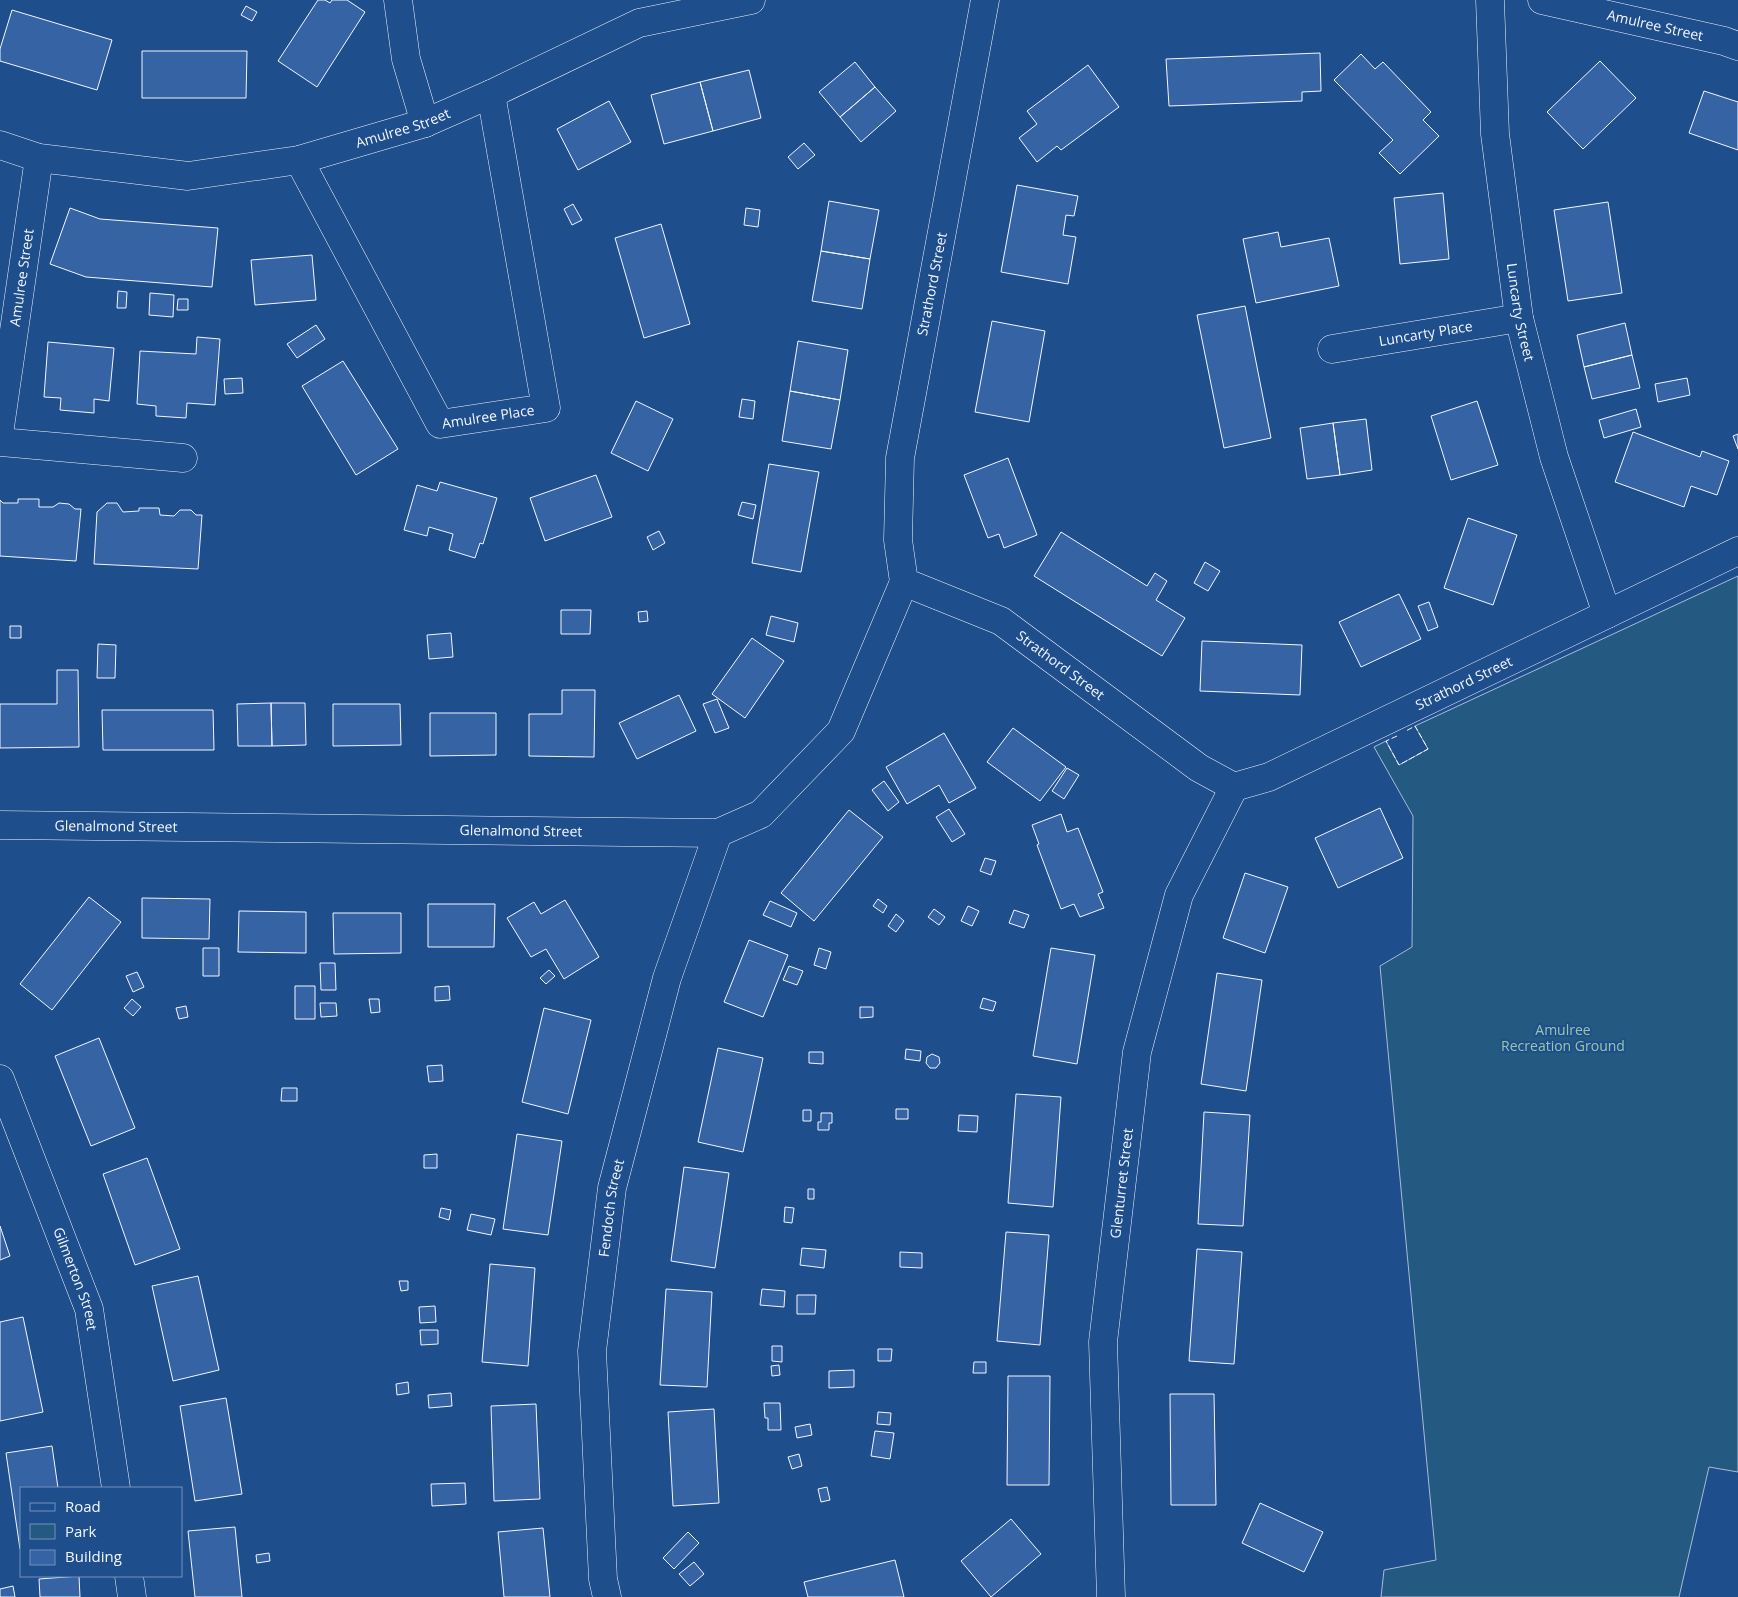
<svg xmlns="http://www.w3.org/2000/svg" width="1738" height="1597" viewBox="0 0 1738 1597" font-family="'Open Sans',sans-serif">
<rect width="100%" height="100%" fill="#1f4e8c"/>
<path fill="#245a82" stroke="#a8bbd7" d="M 1738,576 L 1738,1472 L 1709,1467 L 1679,1597 L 1381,1597 L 1384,1570 L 1436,1560 L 1380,966 L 1412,947 L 1413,816 L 1374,747 L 1386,741 L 1399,765 L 1428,749 L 1415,726 Z"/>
<path fill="#3563a3" stroke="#f2f6ff" d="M 318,0 L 325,0 L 330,3 L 332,0 L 347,0 L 365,12 L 317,87 L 278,61 Z
M 246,6 L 257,12 L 252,21 L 241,15 Z
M 12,10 L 112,40 L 97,90 L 0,61 L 0,49 Z
M 142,51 L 247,51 L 246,98 L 142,98 Z
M 1320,53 L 1321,91 L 1302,92 L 1302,101 L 1169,106 L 1166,59 Z
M 1361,54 L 1375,69 L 1383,62 L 1431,112 L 1423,120 L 1439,136 L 1400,174 L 1379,153 L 1393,140 L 1334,80 Z
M 1600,61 L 1636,98 L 1583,149 L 1547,112 Z
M 855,62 L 875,87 L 840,117 L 819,92 Z
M 1088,65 L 1119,107 L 1061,150 L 1057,146 L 1037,162 L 1019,138 L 1037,124 L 1027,111 Z
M 749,70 L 761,118 L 713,131 L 700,82 Z
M 700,82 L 713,131 L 664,144 L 651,95 Z
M 875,87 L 896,111 L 861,142 L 840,117 Z
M 1704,91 L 1738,102 L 1738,150 L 1689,133 Z
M 609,101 L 631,142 L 578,170 L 557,129 Z
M 804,143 L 815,155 L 798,169 L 788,157 Z
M 1017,185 L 1078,196 L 1074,216 L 1066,215 L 1063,235 L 1076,237 L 1068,284 L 1001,272 Z
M 1443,193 L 1449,259 L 1400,264 L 1394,198 Z
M 829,201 L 879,210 L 870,259 L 821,251 Z
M 1608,202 L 1622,293 L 1568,301 L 1554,210 Z
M 573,204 L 582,220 L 572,225 L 564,209 Z
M 70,208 L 100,219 L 218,228 L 212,287 L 86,277 L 50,264 Z
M 746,208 L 760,210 L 758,227 L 744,225 Z
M 661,224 L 690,324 L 644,338 L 615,238 Z
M 1278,232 L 1281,247 L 1329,238 L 1339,286 L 1256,303 L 1243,239 Z
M 821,251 L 870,259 L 862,309 L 812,301 Z
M 312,255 L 316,300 L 255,305 L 251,260 Z
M 118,291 L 127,292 L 126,308 L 117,308 Z
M 150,293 L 174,295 L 173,317 L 149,315 Z
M 178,299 L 188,299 L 188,310 L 177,310 Z
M 1245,306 L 1271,438 L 1224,448 L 1197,315 Z
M 992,321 L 1045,331 L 1029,422 L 975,412 Z
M 1625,323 L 1632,355 L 1584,367 L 1577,335 Z
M 316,325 L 325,339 L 297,358 L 287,344 Z
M 197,337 L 220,339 L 215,405 L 187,403 L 186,418 L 156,416 L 156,406 L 137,404 L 140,351 L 196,354 Z
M 798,341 L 848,350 L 840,400 L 790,391 Z
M 48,342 L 114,348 L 109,401 L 94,399 L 94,413 L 60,410 L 61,398 L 44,397 Z
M 1632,355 L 1640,388 L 1592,399 L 1584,367 Z
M 343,361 L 398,449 L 356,475 L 302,386 Z
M 242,378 L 243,393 L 225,394 L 224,379 Z
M 1687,378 L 1690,395 L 1658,402 L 1655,384 Z
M 790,391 L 840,400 L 831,449 L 782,441 Z
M 742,399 L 755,401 L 753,419 L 739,417 Z
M 636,401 L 673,419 L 648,471 L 611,453 Z
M 1477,401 L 1498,465 L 1451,480 L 1431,416 Z
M 1636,409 L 1641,427 L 1604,438 L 1599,420 Z
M 1366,419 L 1372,470 L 1340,475 L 1333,423 Z
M 1333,423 L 1340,475 L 1307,479 L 1300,428 Z
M 1633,432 L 1700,457 L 1702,451 L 1729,461 L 1717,495 L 1691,486 L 1684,507 L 1615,482 Z
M 1738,434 L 1738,449 L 1733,436 Z
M 1008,458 L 1037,535 L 1004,548 L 999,534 L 988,538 L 964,475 Z
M 769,464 L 819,472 L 801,572 L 752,563 Z
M 596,475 L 612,517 L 545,541 L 530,498 Z
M 440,482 L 497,498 L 483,544 L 480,543 L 475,558 L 449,550 L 453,534 L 429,527 L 427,536 L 404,530 L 417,485 L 437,491 Z
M 18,499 L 39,499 L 39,507 L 53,507 L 59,503 L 69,504 L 75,509 L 81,509 L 76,561 L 0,556 L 0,500 L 3,503 L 18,503 Z
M 742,502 L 756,505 L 753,519 L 738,515 Z
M 107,503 L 117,503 L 123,512 L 139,511 L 139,508 L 159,508 L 160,515 L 174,516 L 180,510 L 191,510 L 196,515 L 202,515 L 198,569 L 94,564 L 97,512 Z
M 1468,518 L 1517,535 L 1493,605 L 1444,588 Z
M 659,531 L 665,543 L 653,550 L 647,537 Z
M 1061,532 L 1147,586 L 1155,573 L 1167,581 L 1156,600 L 1185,618 L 1162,656 L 1034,576 Z
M 1205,562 L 1220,571 L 1208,591 L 1194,583 Z
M 1399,594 L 1421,639 L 1361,667 L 1339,622 Z
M 1429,602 L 1438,627 L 1428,631 L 1418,606 Z
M 561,610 L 591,610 L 590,634 L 561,634 Z
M 647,611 L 648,621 L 639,622 L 638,612 Z
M 771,616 L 798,623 L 794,642 L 766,635 Z
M 10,626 L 21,626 L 21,638 L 10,638 Z
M 451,633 L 453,657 L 429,659 L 427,635 Z
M 752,638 L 784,661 L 745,718 L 712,694 Z
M 1202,641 L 1302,645 L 1300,695 L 1200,691 Z
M 98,644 L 116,645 L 115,678 L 97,678 Z
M 57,670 L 78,670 L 79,747 L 0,748 L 0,704 L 57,704 Z
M 562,690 L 595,690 L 594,757 L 529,756 L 529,714 L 562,714 Z
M 679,695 L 696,731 L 637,759 L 619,723 Z
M 717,699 L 729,728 L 715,733 L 703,704 Z
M 271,703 L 305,703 L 306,745 L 272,746 Z
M 271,703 L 272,746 L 238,746 L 237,704 Z
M 333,704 L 400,704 L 401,745 L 333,746 Z
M 102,710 L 213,710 L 214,750 L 103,750 Z
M 430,713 L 496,713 L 496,755 L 430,756 Z
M 1013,728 L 1066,767 L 1040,801 L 987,762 Z
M 944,733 L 976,788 L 949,803 L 939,785 L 907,804 L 886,767 Z
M 1067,768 L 1079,775 L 1064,799 L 1052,791 Z
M 884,781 L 899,802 L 888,811 L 872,790 Z
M 1380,808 L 1403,858 L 1338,888 L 1315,838 Z
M 949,809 L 965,834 L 952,842 L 936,817 Z
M 849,810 L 883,837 L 814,921 L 781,893 Z
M 1061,814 L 1067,832 L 1078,828 L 1103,892 L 1098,894 L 1104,908 L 1080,917 L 1074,904 L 1061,909 L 1037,845 L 1039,844 L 1032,825 Z
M 985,858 L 996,861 L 991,875 L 980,871 Z
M 1245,873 L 1288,887 L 1265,953 L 1223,938 Z
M 89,897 L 121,922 L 52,1010 L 20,984 Z
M 142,898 L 210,899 L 209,939 L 142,938 Z
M 878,899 L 887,906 L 883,913 L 873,906 Z
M 565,900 L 599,957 L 564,979 L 546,949 L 531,957 L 507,918 L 534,902 L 541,914 Z
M 770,901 L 797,913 L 791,927 L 763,915 Z
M 428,904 L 495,904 L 494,947 L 428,947 Z
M 968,906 L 979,911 L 972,926 L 961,921 Z
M 934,909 L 945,917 L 939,925 L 928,917 Z
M 1014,910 L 1029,915 L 1024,928 L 1009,923 Z
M 239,911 L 306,912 L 306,953 L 238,952 Z
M 333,913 L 401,913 L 401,953 L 334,954 Z
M 896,914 L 904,921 L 896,932 L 888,926 Z
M 749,940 L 788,955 L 763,1017 L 724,1002 Z
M 203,948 L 219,948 L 219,976 L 203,976 Z
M 819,948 L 831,952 L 826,969 L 814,965 Z
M 1051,948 L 1095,955 L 1077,1064 L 1033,1056 Z
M 320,963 L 335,963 L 336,990 L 321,990 Z
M 789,966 L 803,971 L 797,985 L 783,980 Z
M 549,970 L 555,976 L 546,984 L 540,978 Z
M 137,972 L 144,987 L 133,992 L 126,976 Z
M 1217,973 L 1262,980 L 1246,1091 L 1201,1084 Z
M 295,986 L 315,986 L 315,1019 L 295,1019 Z
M 449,986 L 450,1000 L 435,1001 L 435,987 Z
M 983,998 L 996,1002 L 993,1011 L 980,1008 Z
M 132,999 L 141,1007 L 133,1016 L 124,1008 Z
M 369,999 L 379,999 L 380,1012 L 371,1013 Z
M 320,1003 L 336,1003 L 337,1016 L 321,1017 Z
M 186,1006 L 188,1017 L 179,1019 L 176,1008 Z
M 860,1007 L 873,1007 L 873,1017 L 860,1018 Z
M 544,1008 L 591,1020 L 568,1114 L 522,1102 Z
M 99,1038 L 135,1128 L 91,1146 L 55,1056 Z
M 718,1048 L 763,1058 L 743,1152 L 698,1142 Z
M 906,1049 L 921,1051 L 920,1061 L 905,1059 Z
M 809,1052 L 823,1052 L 823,1064 L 809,1063 Z
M 932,1054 L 939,1057 L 940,1063 L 936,1068 L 930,1068 L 926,1063 L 927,1057 Z
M 442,1065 L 443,1081 L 429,1082 L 427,1066 Z
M 282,1088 L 297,1088 L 297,1101 L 281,1101 Z
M 1016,1094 L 1061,1097 L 1053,1207 L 1008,1203 Z
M 896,1109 L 908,1109 L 908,1119 L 896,1119 Z
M 803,1110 L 811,1110 L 811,1121 L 803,1121 Z
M 1204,1112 L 1250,1115 L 1243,1226 L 1198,1224 Z
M 821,1113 L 832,1113 L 832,1123 L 829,1123 L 829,1130 L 818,1130 L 818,1122 L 821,1122 Z
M 959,1115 L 978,1116 L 977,1132 L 958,1131 Z
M 517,1134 L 562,1141 L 548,1235 L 503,1229 Z
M 437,1154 L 437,1168 L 424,1168 L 424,1155 Z
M 147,1158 L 180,1249 L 135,1265 L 103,1174 Z
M 684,1167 L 729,1173 L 715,1268 L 671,1261 Z
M 808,1189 L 814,1189 L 814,1199 L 808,1199 Z
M 785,1207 L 794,1208 L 792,1223 L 784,1222 Z
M 441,1208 L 451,1210 L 449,1220 L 439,1217 Z
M 471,1214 L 495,1219 L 491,1235 L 467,1230 Z
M 0,1226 L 10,1256 L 0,1260 Z
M 1006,1232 L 1049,1235 L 1040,1345 L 997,1341 Z
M 802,1248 L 826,1250 L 824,1268 L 800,1265 Z
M 1197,1249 L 1242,1252 L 1234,1364 L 1189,1361 Z
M 900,1252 L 922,1253 L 922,1268 L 900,1267 Z
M 490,1264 L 535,1268 L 528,1366 L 482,1362 Z
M 198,1276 L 219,1370 L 173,1381 L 152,1286 Z
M 399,1281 L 408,1281 L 408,1290 L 401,1291 Z
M 666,1289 L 712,1292 L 707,1387 L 660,1385 Z
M 762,1289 L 785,1291 L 784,1307 L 760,1305 Z
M 797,1295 L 816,1295 L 815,1314 L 797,1314 Z
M 435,1306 L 436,1322 L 420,1323 L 419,1307 Z
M 23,1317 L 43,1412 L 0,1421 L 0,1322 Z
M 420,1330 L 438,1330 L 438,1344 L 421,1345 Z
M 772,1346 L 782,1346 L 782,1362 L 772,1361 Z
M 878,1349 L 892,1349 L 891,1361 L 878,1361 Z
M 974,1362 L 986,1362 L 986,1373 L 973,1373 Z
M 779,1365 L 780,1375 L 772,1376 L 771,1366 Z
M 854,1370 L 854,1387 L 829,1388 L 829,1371 Z
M 1008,1376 L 1050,1376 L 1049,1485 L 1007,1485 Z
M 408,1382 L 409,1393 L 397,1395 L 396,1384 Z
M 451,1393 L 452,1406 L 429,1408 L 428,1395 Z
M 1170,1394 L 1214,1394 L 1216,1505 L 1171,1505 Z
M 226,1398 L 242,1494 L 195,1501 L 180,1406 Z
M 764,1403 L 780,1403 L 781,1430 L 768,1430 L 768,1418 L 765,1418 Z
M 536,1404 L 540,1499 L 494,1501 L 491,1406 Z
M 714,1409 L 719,1503 L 673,1506 L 668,1412 Z
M 878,1412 L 891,1413 L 890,1425 L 877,1424 Z
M 810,1424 L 812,1435 L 797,1438 L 795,1427 Z
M 875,1431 L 894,1433 L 890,1459 L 871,1456 Z
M 52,1446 L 58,1488 L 21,1488 L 21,1549 L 20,1549 L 6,1453 Z
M 799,1454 L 802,1466 L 792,1469 L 788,1457 Z
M 465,1483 L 466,1504 L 432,1506 L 431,1484 Z
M 827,1487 L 830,1500 L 821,1502 L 818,1489 Z
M 1260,1503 L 1323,1532 L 1304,1572 L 1242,1543 Z
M 1011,1519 L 1041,1554 L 991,1597 L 961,1561 Z
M 235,1527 L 242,1597 L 195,1597 L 188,1531 Z
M 543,1528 L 550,1597 L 504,1597 L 498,1532 Z
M 688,1532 L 699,1543 L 674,1569 L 663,1558 Z
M 269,1553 L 270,1561 L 257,1563 L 256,1555 Z
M 895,1560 L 904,1597 L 808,1597 L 804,1582 Z
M 694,1562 L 704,1574 L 690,1586 L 679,1574 Z
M 79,1576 L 80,1597 L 40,1597 L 39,1579 Z
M 13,1586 L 15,1597 L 0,1597 L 0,1589 Z"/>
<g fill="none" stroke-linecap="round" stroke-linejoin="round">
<defs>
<g id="minor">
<path d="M 398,0 L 406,59 L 425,123"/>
<path id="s1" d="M 985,0 L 900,458 L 898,540 L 904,582 L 1001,621 L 1199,768 L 1234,787 L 1269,777 L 1738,551"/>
<path id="s2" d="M 1490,0 L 1495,134 L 1519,318 L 1554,457 L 1607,614"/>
<path id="s3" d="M 1542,0 L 1724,41 L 1738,46"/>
<path id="s4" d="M 0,145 L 39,158 L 188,176 L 299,160 L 425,123 L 491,94 L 639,23 L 751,0"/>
<path id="s5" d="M 299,160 L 440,424 L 546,408 L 491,94"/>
<path id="s6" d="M 1332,349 L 1519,318"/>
<path id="s7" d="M 0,427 L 39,158"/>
<path d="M 0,442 L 183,458"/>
<path id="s8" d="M 0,825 L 718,833 L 761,814 L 841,731 L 904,582"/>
<path id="s9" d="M 0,1079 L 89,1309 L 116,1488"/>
<path d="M 129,1576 L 132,1597"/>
<path id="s10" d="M 607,1597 L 603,1579 L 592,1351 L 612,1188 L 667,978 L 718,833"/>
<path id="s11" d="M 1111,1597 L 1103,1342 L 1137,1052 L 1179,895 L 1234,787"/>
</g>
</defs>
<use href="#minor" stroke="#f2f6ff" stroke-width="29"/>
<use href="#minor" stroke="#1f4e8c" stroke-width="28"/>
<path stroke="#f2f6ff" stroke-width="1" stroke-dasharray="6 2.5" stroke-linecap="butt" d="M 1397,736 L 1386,741 L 1399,765 L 1428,749 L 1415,726 L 1406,731"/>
</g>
<g text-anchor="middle" stroke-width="4" stroke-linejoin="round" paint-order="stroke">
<g font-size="14" fill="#f2f6ff" stroke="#1f4e8c">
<text dy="5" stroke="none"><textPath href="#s3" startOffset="116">Amulree Street</textPath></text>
<text dy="5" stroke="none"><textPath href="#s4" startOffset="412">Amulree Street</textPath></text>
<text dy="5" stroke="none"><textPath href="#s7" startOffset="151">Amulree Street</textPath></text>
<text transform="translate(932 284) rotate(-79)" y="5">Strathord Street</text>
<text dy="5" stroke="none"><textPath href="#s2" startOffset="314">Luncarty Street</textPath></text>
<text dy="5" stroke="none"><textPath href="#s6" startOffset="95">Luncarty Place</textPath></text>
<text dy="5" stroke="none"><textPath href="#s5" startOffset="348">Amulree Place</textPath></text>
<text dy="5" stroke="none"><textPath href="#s1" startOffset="769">Strathord Street</textPath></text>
<text dy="5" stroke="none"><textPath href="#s1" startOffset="1234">Strathord Street</textPath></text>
<text dy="5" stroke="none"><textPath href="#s8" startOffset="116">Glenalmond Street</textPath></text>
<text dy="5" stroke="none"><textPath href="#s8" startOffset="521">Glenalmond Street</textPath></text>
<text dy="5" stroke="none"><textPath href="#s11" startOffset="415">Glenturret Street</textPath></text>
<text dy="5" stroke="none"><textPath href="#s10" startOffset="391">Fendoch Street</textPath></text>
<text dy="5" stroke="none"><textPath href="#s9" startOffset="214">Gilmerton Street</textPath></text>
</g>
<g font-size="14" fill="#97c8a6" stroke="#1f4e8c">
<text x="1563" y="1035">Amulree<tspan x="1563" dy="16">Recreation Ground</tspan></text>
</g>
</g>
<rect x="20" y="1487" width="162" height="90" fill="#1f4e8c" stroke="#7391ba"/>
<rect x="30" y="1503" width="25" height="8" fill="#1f4e8c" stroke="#7391ba"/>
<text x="65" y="1512" font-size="15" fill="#f2f6ff">Road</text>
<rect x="30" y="1524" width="25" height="15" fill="#245a82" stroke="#7391ba"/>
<text x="65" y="1537" font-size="15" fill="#f2f6ff">Park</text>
<rect x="30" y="1550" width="25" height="15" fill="#3563a3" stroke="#7391ba"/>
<text x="65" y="1562" font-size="15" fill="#f2f6ff">Building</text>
</svg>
